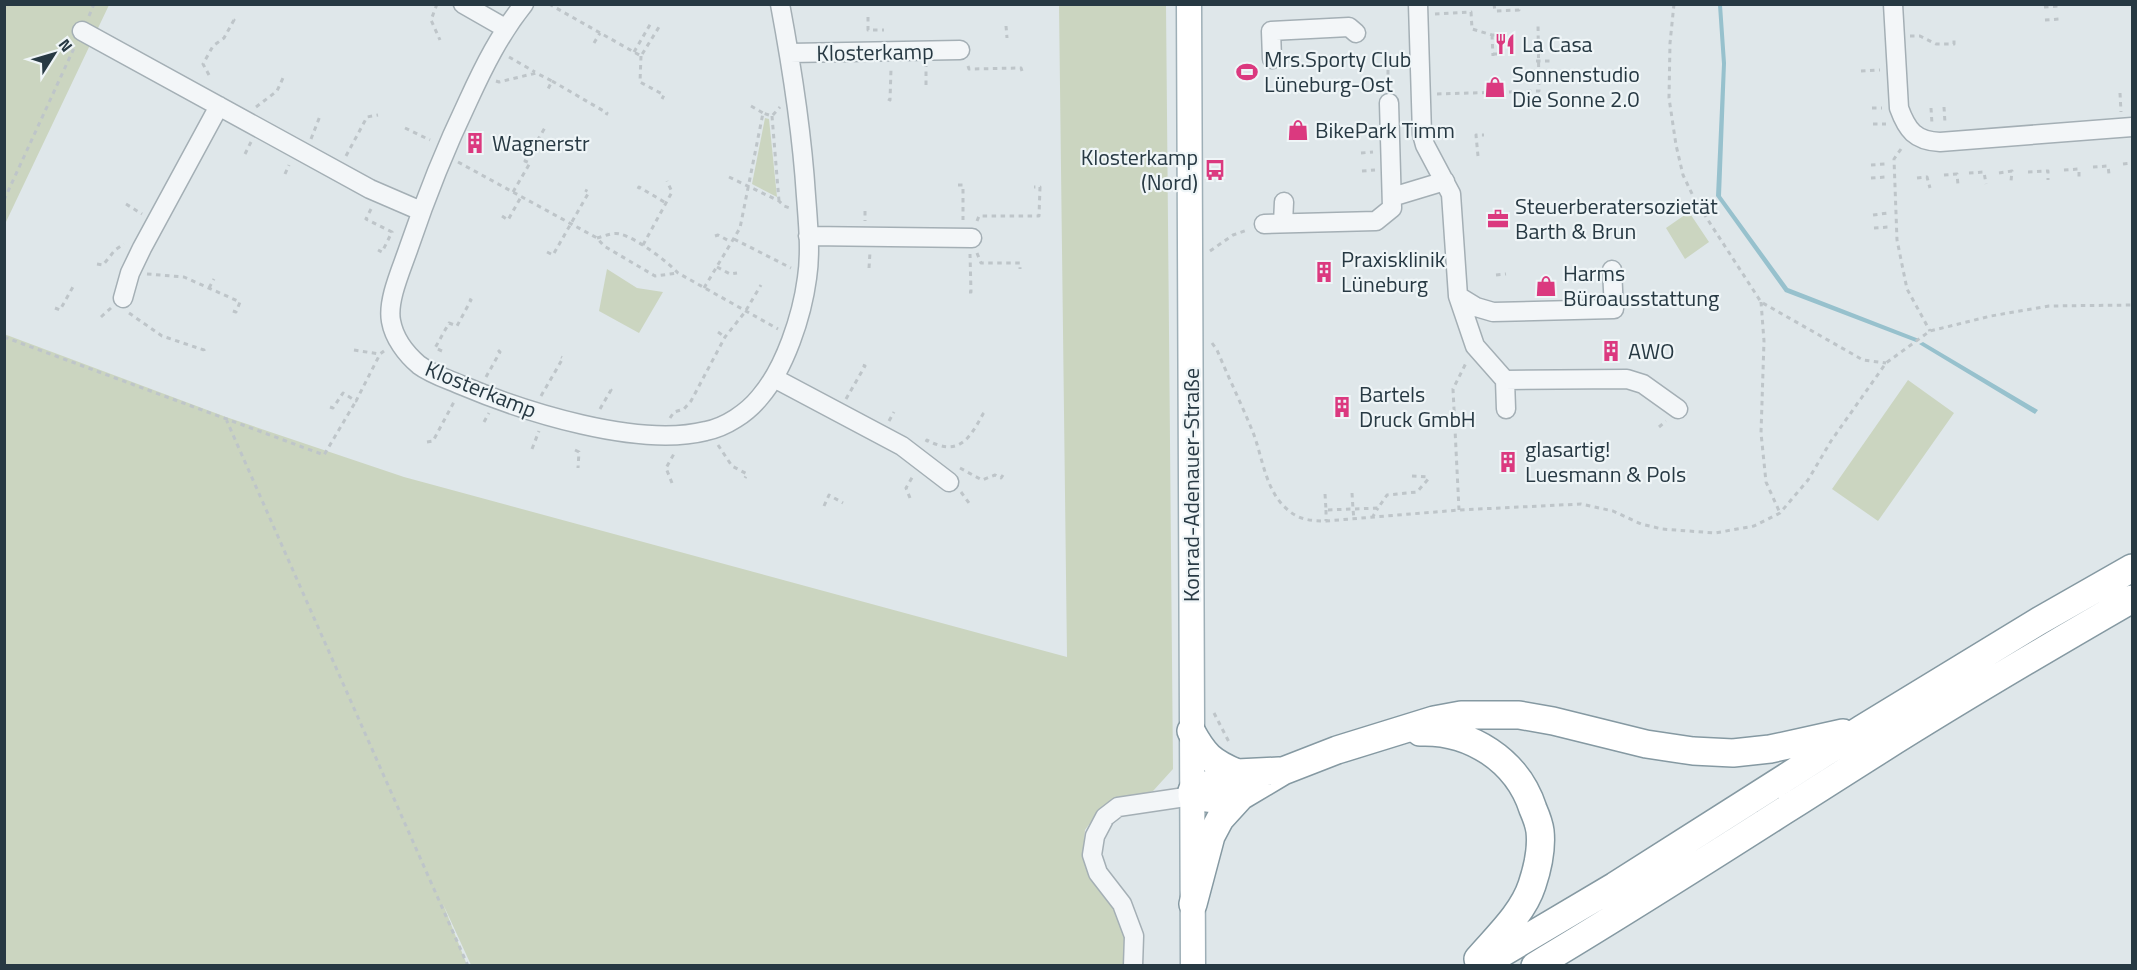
<svg xmlns="http://www.w3.org/2000/svg" width="2137" height="970" viewBox="0 0 2137 970" font-family="'Titillium Web',sans-serif">
<rect width="100%" height="100%" fill="#dfe7ea"/>
<path fill="#cbd5c0" d="M 5,5 L 109,5 L 5,224 Z
M 1059,5 L 1166,5 L 1173,769 L 1153,791 L 1129,797 L 1099,811 L 1085,830 L 1083,855 L 1091,877 L 1115,907 L 1127,937 L 1126,965 L 471,965 L 443,904 L 467,965 L 5,965 L 4,334 L 226,417 L 404,477 L 1067,657 Z
M 765,118 L 769,119 L 777,197 L 752,184 Z
M 1689,212 L 1709,242 L 1685,259 L 1666,228 Z
M 607,269 L 637,288 L 663,292 L 639,333 L 599,311 Z
M 1908,380 L 1954,413 L 1878,521 L 1832,489 Z"/>
<path fill="#97c1cd" d="M 1722,5 L 1726,63 L 1721,196 L 1788,288 L 1919,339 L 1916,342 L 1785,292 L 1716,196 L 1722,64 L 1718,5 Z
M 1923,342 L 2038,410 L 2035,414 L 1919,344 Z"/>
<g fill="none" stroke-linecap="round" stroke-linejoin="round">
<defs>
<path id="minor" d="M 463,4 L 505,28
M 524,4 C 500,34 484,66 468,101 C 445,149 426,197 409,247 C 402,268 387,300 391,321 C 394,338 406,354 419,365 C 431,374 447,379 461,385 C 525,412 638,448 706,431 C 726,427 747,413 760,397 C 785,368 802,316 807,278 C 811,252 808,223 806,196 C 802,132 792,68 780,4
M 1418,4 L 1422,134 L 1425,145 L 1451,194 L 1458,296 L 1475,346 L 1505,380 L 1627,379 L 1643,384 L 1678,409
M 1893,4 L 1899,108 C 1907,130 1915,141 1940,142 L 2132,127
M 82,31 L 370,189 L 421,211
M 790,53 L 960,50
M 1272,59 L 1271,31 L 1349,27 L 1356,33
M 1392,197 L 1445,181
M 1283,223 L 1284,202
M 1264,224 L 1376,221 L 1392,208 L 1389,103
M 808,236 L 972,238
M 1458,296 L 1476,307 L 1493,312 L 1614,309 L 1612,270
M 123,298 L 130,273 L 142,248 L 219,106
M 774,378 L 902,446 L 949,482
M 1505,380 L 1506,409
M 1133,966 L 1134,936 L 1122,904 L 1098,873 L 1092,855 L 1095,836 L 1105,817 L 1118,807 L 1192,796"/>
<path id="major" d="M 1189,4 L 1193,966"/>
<path id="highway" d="M 1191,731 C 1204,755 1211,762 1237,773
M 1420,732 C 1470,730 1517,760 1533,809 C 1536,816 1539,823 1540,831 C 1542,849 1538,867 1532,885 C 1523,913 1497,937 1478,959
M 1192,791 L 1237,773 L 1279,771
M 1192,796 L 1215,799 L 1241,796 L 1283,771 L 1337,750 L 1434,720 L 1461,715 L 1519,715 L 1553,721 L 1646,744 L 1693,751 L 1733,753 L 1770,749 L 1843,733
M 1193,904 L 1211,836 L 1220,819 L 1241,796
M 1480,966 L 1615,886 L 1862,729 L 2039,621 L 2132,568
M 1535,966 C 1651,897 1764,823 1878,751 C 1962,698 2047,648 2132,599"/>
</defs>
<use href="#minor" stroke="#a4afb5" stroke-width="21"/>
<use href="#major" stroke="#9eafb7" stroke-width="27"/>
<use href="#highway" stroke="#8599a2" stroke-width="30"/>
<path stroke="#bec5c9" stroke-width="3" stroke-dasharray="4.5 4.5" stroke-linecap="butt" d="M 437,4 L 431,20 L 440,40
M 549,4 L 641,56 L 659,27 L 662,29
M 1494,4 L 1495,11 L 1519,10 L 1519,8
M 1674,4 L 1670,43 L 1669,98 L 1676,145 L 1683,175 L 1695,200 L 1761,302 L 1863,360 L 1886,363
M 2044,7 L 2059,6
M 1435,14 L 1471,12 L 1472,29 L 1492,35 L 1501,35
M 89,16 L 94,4
M 868,17 L 868,30 L 884,30
M 2045,20 L 2060,19
M 1006,26 L 1007,38
M 1492,35 L 1493,56
M 1910,36 L 1920,36 L 1936,44 L 1954,44 L 1954,39
M 594,43 L 600,33
M 634,52 L 651,23 L 649,22
M 1493,54 L 1502,54
M 641,56 L 640,82 L 664,95 L 662,99
M 509,57 L 535,72
M 1536,61 L 1554,61
M 968,66 L 969,69 L 1021,68 L 1022,71
M 1374,67 L 1388,66 L 1388,86
M 1861,71 L 1880,70
M 209,75 L 203,64 L 213,46 L 224,38 L 234,20 L 232,20
M 496,81 L 499,82 L 536,73 L 552,81 L 547,91
M 552,81 L 607,113 L 606,115
M 926,85 L 926,66
M 2120,93 L 2121,112
M 1437,94 L 1539,91 L 1538,24
M 888,99 L 890,100 L 891,69
M 751,106 L 763,113
M 256,107 L 277,91 L 283,78 L 280,77
M 1944,107 L 1945,123
M 1872,108 L 1882,108
M 1931,108 L 1932,124
M 772,116 L 779,201
M 1873,124 L 1886,124
M 405,128 L 430,140
M 311,139 L 320,116
M 1901,149 L 1894,159 L 1897,240 L 1907,289 L 1930,331
M 1361,153 L 1373,152
M 245,154 L 251,142
M 346,156 L 367,117 L 378,115
M 1478,156 L 1476,135 L 1484,135
M 458,162 L 597,238 L 604,246 L 655,276 L 678,273
M 2123,164 L 2132,163
M 1871,165 L 1885,164
M 2093,167 L 2108,166 L 2109,174
M 2064,170 L 2079,169 L 2079,177
M 1362,171 L 1375,170
M 2028,172 L 2048,171 L 2048,180
M 1969,173 L 1984,172 L 1986,184
M 1999,173 L 2012,171 L 2011,181
M 285,174 L 289,165
M 1944,175 L 1957,174 L 1958,185
M 729,177 L 779,201 L 784,206 L 790,208
M 1871,178 L 1886,177
M 1917,178 L 1927,177 L 1930,188
M 958,185 L 963,185 L 963,220
M 638,189 L 639,187 L 666,203
M 513,192 L 530,163 L 525,161 L 546,126
M 4,200 L 75,46
M 126,204 L 142,214
M 371,209 L 366,219 L 392,232 L 382,252 L 378,250
M 865,211 L 865,221
M 1873,215 L 1888,213
M 502,216 L 508,220 L 521,197
M 977,221 L 979,216 L 1039,216 L 1040,187 L 1034,187
M 1874,228 L 1889,227
M 715,236 L 718,235 L 731,242
M 597,238 C 605,236 613,232 620,234 C 635,237 668,262 678,273 L 778,329
M 734,239 L 791,268
M 643,245 L 672,192 L 667,181
M 1210,251 L 1233,235 L 1247,230
M 547,252 L 553,255 L 589,192 L 585,190
M 977,253 L 981,263 L 1020,263 L 1020,269
M 97,264 L 103,265 L 115,250 L 124,244
M 717,267 L 730,274 L 737,273
M 869,268 L 870,252
M 147,274 L 184,277 L 240,302 L 236,312 L 230,310
M 1496,275 L 1506,274
M 209,288 L 214,279
M 704,288 L 740,228 L 763,113 L 772,116 L 780,107
M 969,292 L 971,292 L 970,254
M 1761,302 L 1764,341 L 1761,433 L 1766,482 L 1780,513
M 55,308 L 60,310 L 74,285
M 129,313 L 162,336 L 204,350 L 204,353
M 101,317 L 111,308
M 718,332 L 725,337
M 4,337 L 324,455 L 356,401
M 1212,343 L 1217,350 C 1229,379 1243,407 1254,435 C 1263,460 1266,492 1288,510 C 1299,520 1312,521 1326,521 L 1459,510 L 1581,504 L 1613,511 L 1641,524 L 1662,529 L 1715,533 L 1754,526 L 1780,513 L 1808,480 L 1831,441 L 1886,363 L 1930,331 L 1991,316 L 2049,306 L 2132,305
M 354,350 L 379,354
M 442,351 L 435,348 L 449,323 L 457,326 L 471,300 L 467,298
M 486,377 L 500,352 L 498,350
M 541,396 L 563,358 L 561,357
M 846,399 L 865,366 L 862,365
M 330,407 L 333,408 L 343,393 L 356,401 L 380,354 L 384,351
M 600,409 L 611,390 L 608,388
M 670,418 L 674,412 L 684,409 L 691,401 L 725,337 L 745,312 L 761,285
M 226,419 L 468,966
M 889,421 L 894,412
M 484,422 L 489,413
M 1659,427 L 1666,421
M 427,442 L 433,441 L 455,400
M 926,442 L 927,440 C 958,457 969,440 983,414 L 979,412
M 718,445 L 732,466 L 747,474 L 745,478
M 532,449 L 539,431
M 575,450 L 579,452 L 578,468
M 960,468 L 982,480 L 995,475 L 1001,478 L 1003,475
M 1412,476 L 1430,477
M 672,483 L 666,468 L 675,452
M 961,492 L 969,503
M 1352,493 L 1353,509 L 1378,508 L 1387,495 L 1417,492 L 1430,477
M 1325,494 L 1326,510 L 1353,509 L 1354,520
M 910,498 L 906,488 L 913,476
M 824,506 L 829,495 L 843,503
M 1326,510 L 1326,521
M 1459,510 L 1453,389 L 1466,363
M 1372,518 L 1378,508
M 1214,713 L 1230,744"/>
<use href="#minor" stroke="#f3f6f8" stroke-width="18"/>
<use href="#major" stroke="#fff" stroke-width="24"/>
<use href="#highway" stroke="#fff" stroke-width="27"/>
</g>
<defs>
<symbol id="restaurant-bare" viewBox="-9 -9 18 18"><path d="M-5-6h1v4h1v-4h1v4h1v-4h1v5L-1.5 .5V6h-2V.5L-5-1ZM5-6V6H3V1.5H1.5Q1.5-4 5-6Z" fill="#db397f" stroke="#eff5f7" stroke-width="2.5" paint-order="stroke"/></symbol>
<symbol id="stadium-bare" viewBox="-9 -9 18 18"><path d="M0-5a6.5 5 0 1 0 0 10a6.5 5 0 1 0 0-10ZM-3.5-1.8h7v3.6h-7Z" fill="#db397f" stroke="#eff5f7" stroke-width="2.5" paint-order="stroke"/></symbol>
<symbol id="shop-bare" viewBox="-9 -9 18 18"><path d="M-5-2.5h2.3a2.7 3.5 0 0 1 5.4 0H5L5.5 6h-11ZM-1.5-2.5h3a1.5 2.3 0 0 0-3 0Z" fill="#db397f" stroke="#eff5f7" stroke-width="2.5" paint-order="stroke"/></symbol>
<symbol id="building-bare" viewBox="-9 -9 18 18"><path d="M-4-6H4V6H1V3H-1V6H-4ZM-2.5-4.3h1.7v1.8h-1.7ZM.8-4.3h1.7v1.8H.8ZM-2.5-1h1.7V.8h-1.7ZM.8-1h1.7V.8H.8Z" fill="#db397f" stroke="#eff5f7" stroke-width="2.5" paint-order="stroke"/></symbol>
<symbol id="bus-bare" viewBox="-9 -9 18 18"><path d="M-5-6H5V4H4V6H2V4H-2V6H-4V4H-5ZM-3.5-4V0h7V-4ZM-3.5 1.2v1.5H-2V1.2ZM2 1.2v1.5H3.5V1.2Z" fill="#db397f" stroke="#eff5f7" stroke-width="2.5" paint-order="stroke"/></symbol>
<symbol id="office-bare" viewBox="-9 -9 18 18"><path d="M-6-3h4V-5.5h4V-3h4V5H-6ZM-1-4.5V-3h2v-1.5ZM-6 0V1H6V0Z" fill="#db397f" stroke="#eff5f7" stroke-width="2.5" paint-order="stroke"/></symbol>
</defs>
<g fill-rule="evenodd">
<use href="#restaurant-bare" x="1490" y="29" width="30" height="30"/>
<use href="#stadium-bare" x="1232" y="57" width="30" height="30"/>
<use href="#shop-bare" x="1480" y="72" width="30" height="30"/>
<use href="#shop-bare" x="1283" y="115" width="30" height="30"/>
<use href="#building-bare" x="460" y="128" width="30" height="30"/>
<use href="#bus-bare" x="1200" y="155" width="30" height="30"/>
<use href="#office-bare" x="1483" y="204" width="30" height="30"/>
<use href="#building-bare" x="1309" y="257" width="30" height="30"/>
<use href="#shop-bare" x="1531" y="271" width="30" height="30"/>
<use href="#building-bare" x="1596" y="336" width="30" height="30"/>
<use href="#building-bare" x="1327" y="392" width="30" height="30"/>
<use href="#building-bare" x="1493" y="447" width="30" height="30"/>
</g>
<g text-anchor="middle" stroke-width="4.5" stroke-linejoin="round" paint-order="stroke">
<g font-size="22" fill="#273943" stroke="#eff5f7" text-anchor="start">
<text x="1522" y="52">La Casa</text>
<text x="1264" y="67">Mrs.Sporty Club<tspan x="1264" dy="25">Lüneburg-Ost</tspan></text>
<text x="1512" y="82">Sonnenstudio<tspan x="1512" dy="25">Die Sonne 2.0</tspan></text>
<text x="1315" y="138">BikePark Timm</text>
<text x="492" y="151">Wagnerstr</text>
<text x="1198" y="165" text-anchor="end">Klosterkamp<tspan x="1198" dy="25">(Nord)</tspan></text>
<text x="1515" y="214">Steuerberatersozietät<tspan x="1515" dy="25">Barth &amp; Brun</tspan></text>
<text x="1341" y="267">Praxisklinik<tspan x="1341" dy="25">Lüneburg</tspan></text>
<text x="1563" y="281">Harms<tspan x="1563" dy="25">Büroausstattung</tspan></text>
<text x="1628" y="359">AWO</text>
<text x="1359" y="402">Bartels<tspan x="1359" dy="25">Druck GmbH</tspan></text>
<text x="1525" y="457">glasartig!<tspan x="1525" dy="25">Luesmann &amp; Pols</tspan></text>
</g>
<g font-size="22" fill="#273943" stroke="#eff5f7">
<text transform="translate(875 52) rotate(-1)" y="8">Klosterkamp</text>
<text transform="translate(481 389) rotate(22)" y="8">Klosterkamp</text>
<text transform="translate(1191 485) rotate(-90)" y="8">Konrad-Adenauer-Straße</text>
</g>
</g>
<rect width="2137" height="970" fill="none" stroke="#273943" stroke-width="12"/>
<g transform="translate(54 54) rotate(53)" stroke="#eff5f7" stroke-width="4.5" paint-order="stroke">
<path d="M0-4.5L10 22L0 15L-10 22Z" fill="#273943"/>
<text y="-9" font-size="16" font-weight="bold" text-anchor="middle" fill="#273943">N</text>
</g>
</svg>
